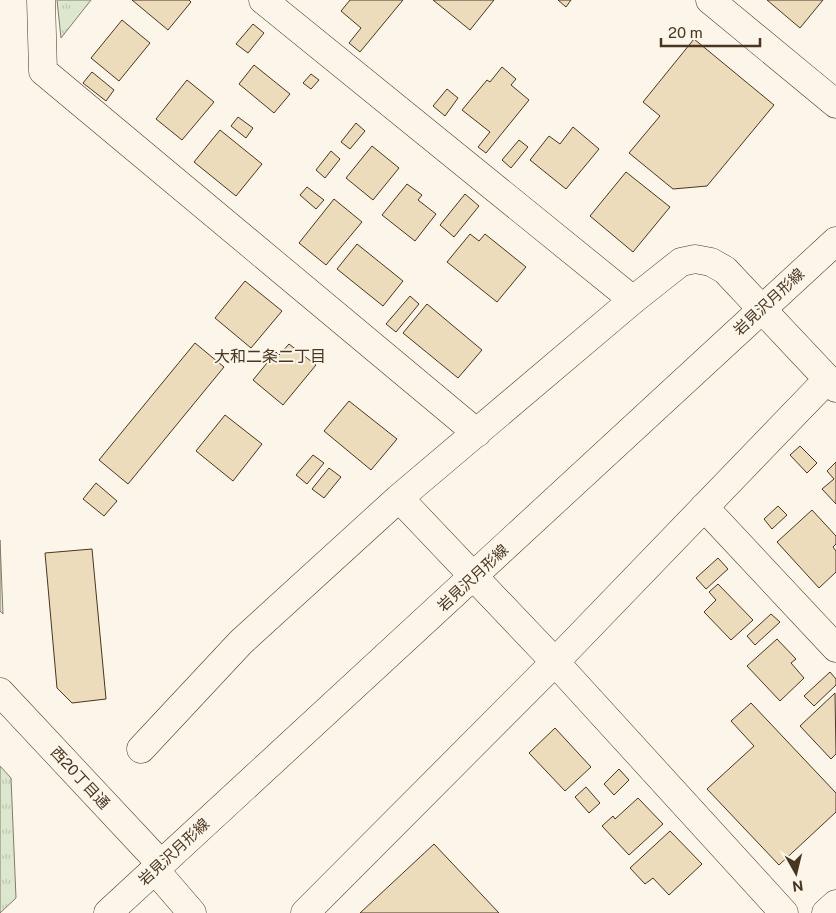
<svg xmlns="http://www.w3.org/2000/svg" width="836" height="913" viewBox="0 0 836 913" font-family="'Public Sans','Noto Sans JP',sans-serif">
<defs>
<pattern id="grass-tufts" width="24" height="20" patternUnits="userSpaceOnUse" patternTransform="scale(1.25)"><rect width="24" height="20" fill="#dce7d0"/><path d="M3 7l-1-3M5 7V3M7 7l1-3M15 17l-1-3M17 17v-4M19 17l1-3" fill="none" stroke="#bec7b2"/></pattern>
</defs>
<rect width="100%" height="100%" fill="#fbf6e9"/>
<path fill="url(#grass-tufts)" stroke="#887966" d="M 57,0 L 91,0 L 61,38 Z
M 0,540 L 3,614 L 0,611 Z
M 0,766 L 11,778 L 16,898 L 0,913 Z"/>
<path fill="#ecdcbc" stroke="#4a3520" d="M 132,0 L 189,0 L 191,2 L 168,30 Z
M 350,0 L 403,0 L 360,52 L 349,43 L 361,28 L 341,11 Z
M 433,0 L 494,0 L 470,30 Z
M 558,0 L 571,0 L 566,7 Z
M 767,0 L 823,0 L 800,28 Z
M 122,20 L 150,43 L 119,81 L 91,58 Z
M 253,24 L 264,33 L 248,53 L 236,44 Z
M 694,39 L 774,105 L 707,186 L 673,189 L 629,153 L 660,116 L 643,102 Z
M 254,65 L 290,94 L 274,113 L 239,84 Z
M 502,67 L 516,79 L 511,85 L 529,100 L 486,153 L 478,147 L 490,132 L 462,110 L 487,80 L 490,82 Z
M 92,72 L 114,90 L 106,101 L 83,83 Z
M 311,74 L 319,80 L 311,89 L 303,83 Z
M 187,80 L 214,102 L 182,140 L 156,119 Z
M 447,89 L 458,98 L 445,116 L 433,106 Z
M 238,117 L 253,128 L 246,138 L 231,126 Z
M 356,123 L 365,131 L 350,149 L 341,142 Z
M 573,127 L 599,149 L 566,189 L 530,160 L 549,136 L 560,144 Z
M 220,130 L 262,164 L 236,196 L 194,162 Z
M 519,140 L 528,147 L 511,168 L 502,160 Z
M 372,146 L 399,168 L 373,200 L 346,178 Z
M 331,151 L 340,159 L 325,178 L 316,170 Z
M 626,172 L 670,207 L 633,252 L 590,216 Z
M 407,184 L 422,195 L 418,200 L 436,214 L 415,241 L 382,215 Z
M 307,187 L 324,200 L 316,209 L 300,195 Z
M 465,194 L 479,206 L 454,237 L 440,225 Z
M 334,199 L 362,222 L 326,265 L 299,243 Z
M 470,234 L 479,241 L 485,234 L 526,267 L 497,302 L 447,262 Z
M 357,244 L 403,281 L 383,306 L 337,269 Z
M 245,281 L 282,311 L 251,348 L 215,318 Z
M 410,296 L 419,304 L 396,332 L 386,324 Z
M 427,304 L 482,350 L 458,378 L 403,333 Z
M 195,343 L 224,367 L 128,484 L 99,460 Z
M 289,344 L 316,365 L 283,405 L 253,380 L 276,352 L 279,355 Z
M 349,401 L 397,439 L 371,470 L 324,431 Z
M 225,415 L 262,444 L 233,481 L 196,451 Z
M 800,446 L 817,463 L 807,473 L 790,455 Z
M 313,455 L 324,463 L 307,484 L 296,475 Z
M 836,462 L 836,504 L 822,489 L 834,479 L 827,471 Z
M 329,468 L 341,477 L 324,498 L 312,489 Z
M 96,483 L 117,501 L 104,516 L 83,499 Z
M 778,506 L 787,515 L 772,529 L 764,519 Z
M 812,510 L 836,536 L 836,544 L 833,547 L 836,551 L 836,572 L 819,588 L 777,542 Z
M 92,549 L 106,699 L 72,703 L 57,688 L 45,553 Z
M 718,558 L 728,569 L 706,589 L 696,578 Z
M 718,584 L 753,620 L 731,640 L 704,612 L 716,600 L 709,592 Z
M 771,614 L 780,622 L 755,645 L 747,636 Z
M 777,639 L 796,659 L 791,663 L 804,678 L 780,701 L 747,666 Z
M 830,672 L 836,679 L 836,685 L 814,706 L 804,696 Z
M 835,693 L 836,754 L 831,759 L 800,726 Z
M 751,703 L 836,793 L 836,812 L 779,865 L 707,789 L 754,746 L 731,721 Z
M 555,728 L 591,767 L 565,791 L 529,753 Z
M 619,769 L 629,780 L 614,795 L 604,784 Z
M 586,787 L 600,803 L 589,813 L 575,797 Z
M 638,798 L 663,824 L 629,855 L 602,826 L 613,816 L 615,819 Z
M 670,831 L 702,864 L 669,895 L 653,878 L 645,884 L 630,868 Z
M 434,844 L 499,913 L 360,913 Z"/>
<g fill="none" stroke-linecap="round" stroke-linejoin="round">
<defs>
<path id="minor" d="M 41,0 L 43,71 L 477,433
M 263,0 L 633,300
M 710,0 L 836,104
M 399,498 L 555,662 L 784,913
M 704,507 L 836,648
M 0,692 L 161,864
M 141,749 L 241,642 L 399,498 L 633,300 L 681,262 L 695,259 L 711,262 L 725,270 L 836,388
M 155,870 L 192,913
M 305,913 L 555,662 L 828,379
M 826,913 L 836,904"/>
<path id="major" d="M 108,913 L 836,241"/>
</defs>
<use href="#minor" stroke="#4a3520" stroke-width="29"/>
<use href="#major" stroke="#4a3520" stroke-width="29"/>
<use href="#minor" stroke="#fbf6e9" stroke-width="28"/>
<use href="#major" stroke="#fbf6e9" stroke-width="28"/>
</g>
<g text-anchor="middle" stroke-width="4" stroke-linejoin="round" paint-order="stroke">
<g font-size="15" fill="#4a3520" stroke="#fbf6e9">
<text transform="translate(769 302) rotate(-43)" y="5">岩見沢月形線</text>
<text transform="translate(473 578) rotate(-43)" y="5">岩見沢月形線</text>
<text transform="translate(80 778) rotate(47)" y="5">西20丁目通</text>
<text transform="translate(174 852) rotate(-43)" y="5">岩見沢月形線</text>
</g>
<g font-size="16" fill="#4a3520" stroke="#fbf6e9">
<text x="270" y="362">大和二条二丁目</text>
</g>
</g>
<g transform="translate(796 873) rotate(172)" stroke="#fbf6e9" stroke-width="4" paint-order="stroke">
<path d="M0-4L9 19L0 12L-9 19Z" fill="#4a3520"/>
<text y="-8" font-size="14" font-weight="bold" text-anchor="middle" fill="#4a3520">N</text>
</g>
<path d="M661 38v8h99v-8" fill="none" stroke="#4a3520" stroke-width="2.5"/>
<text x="668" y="38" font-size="15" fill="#4a3520" stroke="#fbf6e9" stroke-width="4" paint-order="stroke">20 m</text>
</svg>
